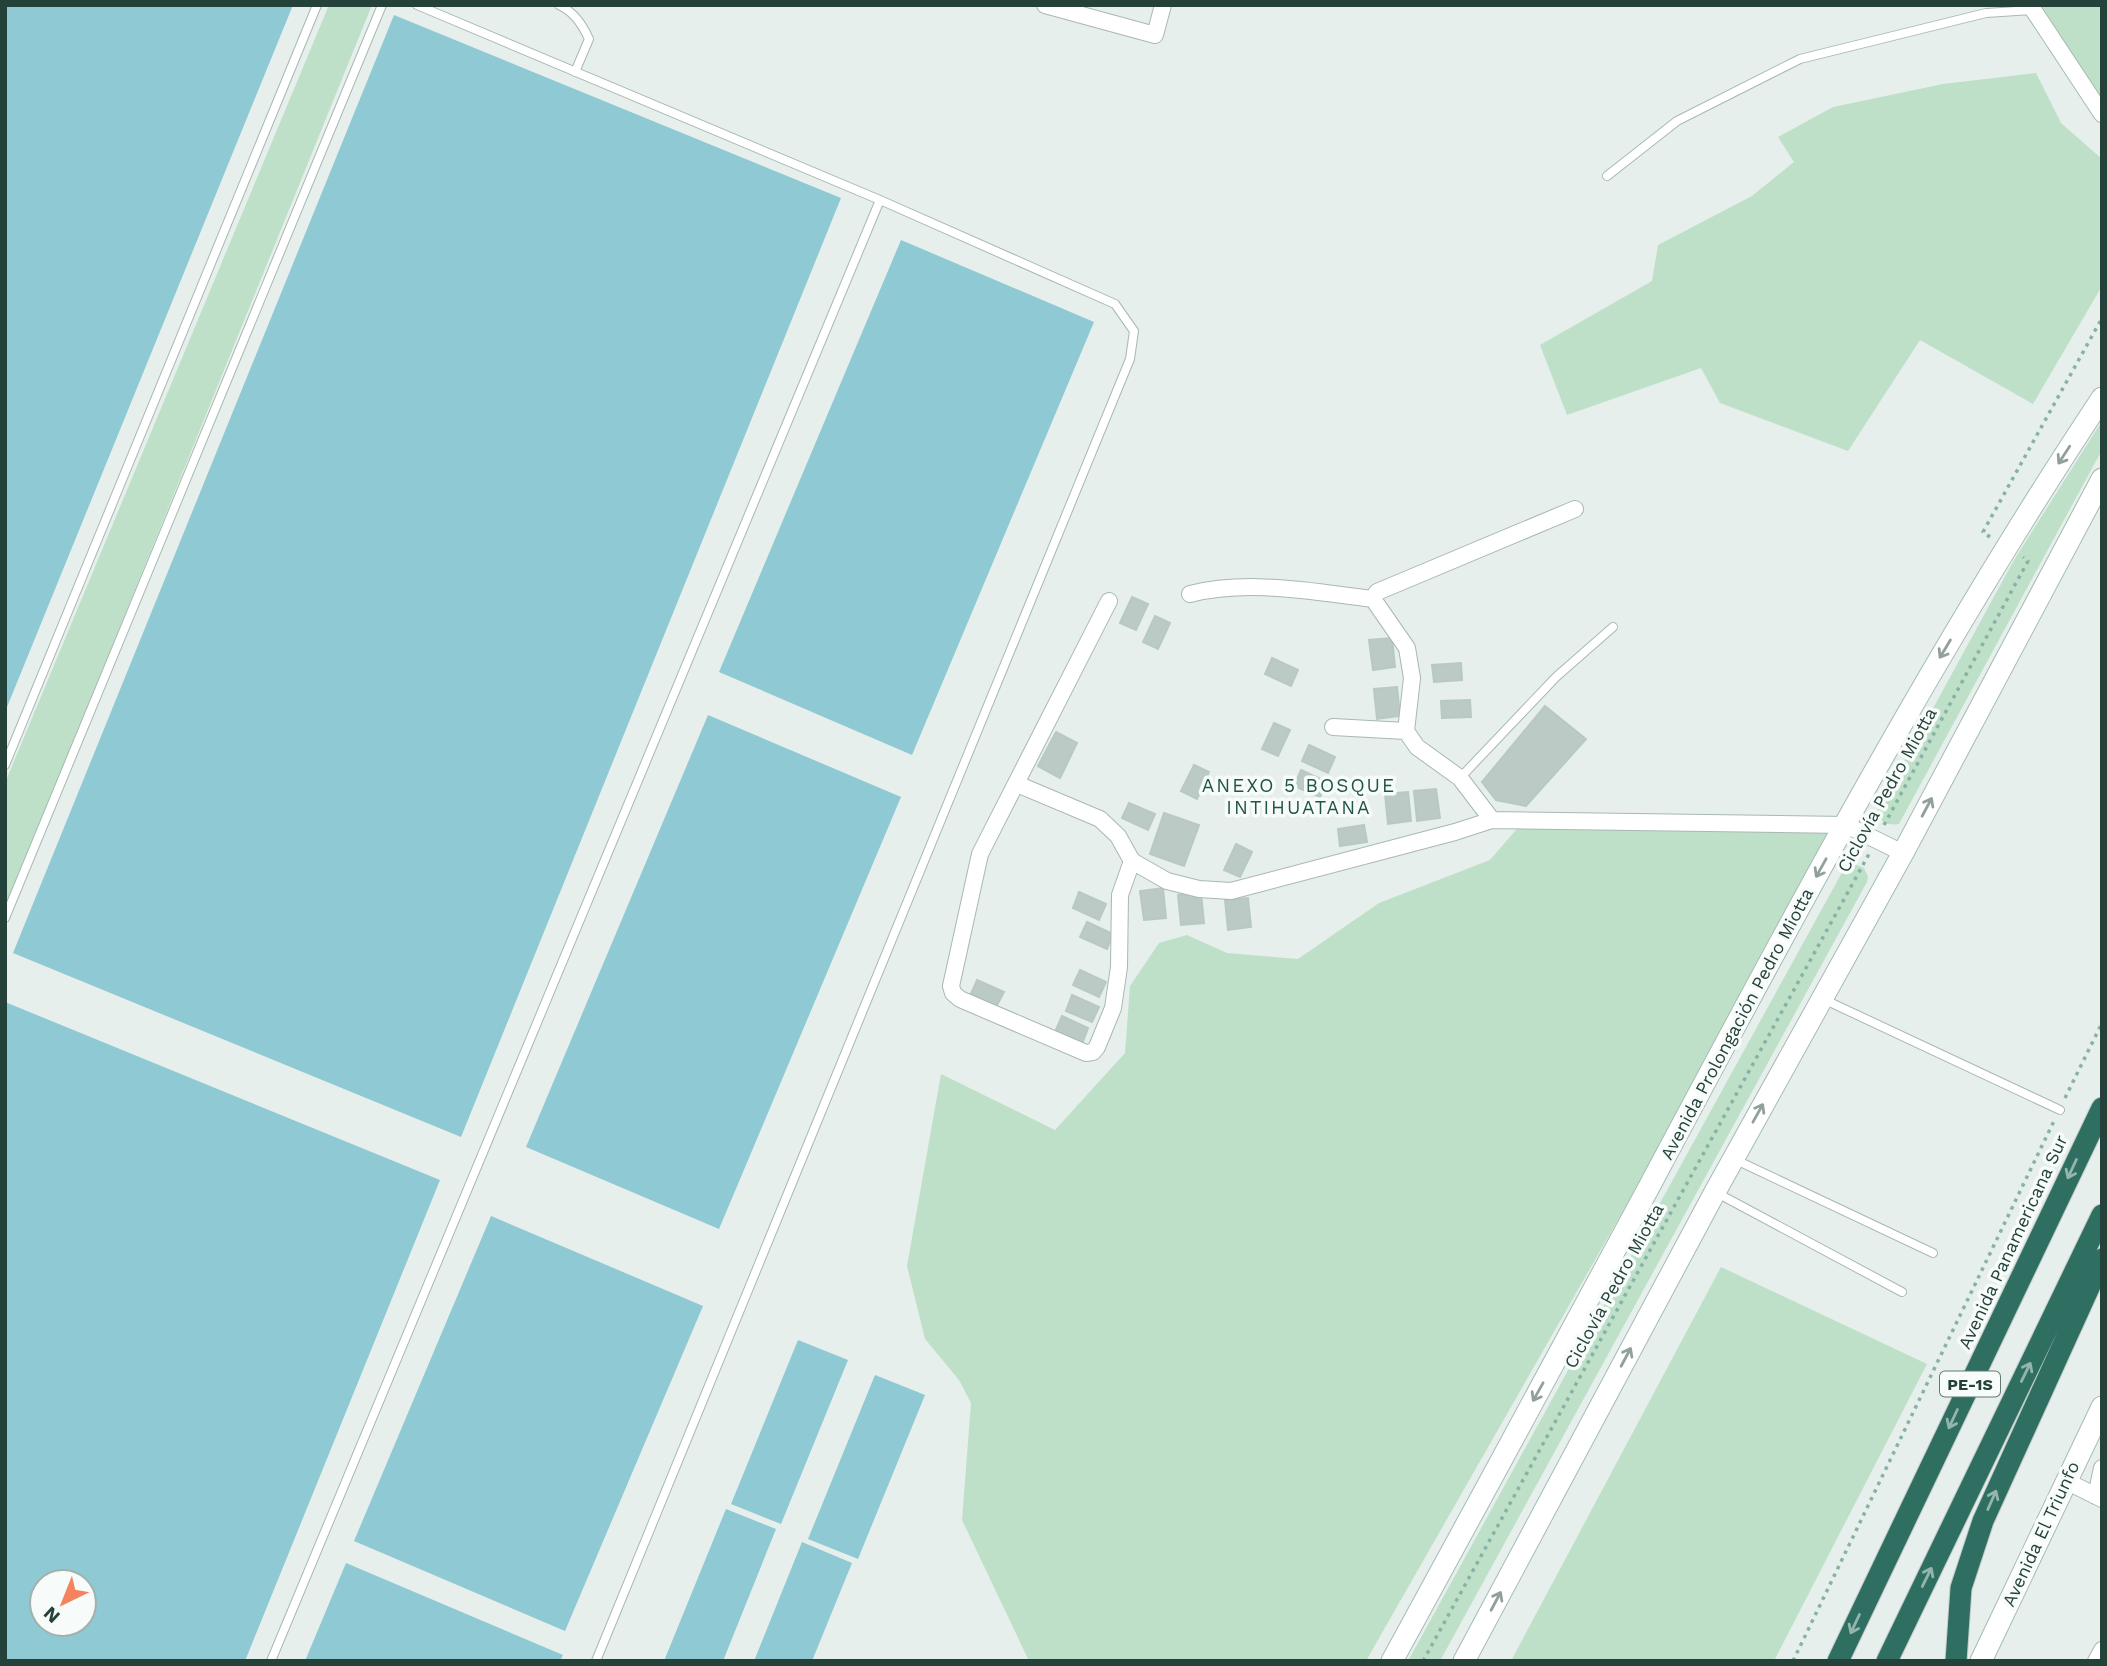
<svg xmlns="http://www.w3.org/2000/svg" width="2107" height="1666" viewBox="0 0 2107 1666" font-family="'Work Sans',sans-serif">
<rect width="100%" height="100%" fill="#e6efeb"/>
<path fill="#bfe0c8" d="M 329,5 L 372,5 L 5,911 L 5,783 Z
M 2041,5 L 2102,5 L 2102,100 L 2044,10 Z
M 2036,73 L 2061,123 L 2102,159 L 2102,286 L 2033,404 L 1920,340 L 1848,451 L 1720,403 L 1701,368 L 1567,415 L 1540,345 L 1652,281 L 1658,245 L 1752,196 L 1794,162 L 1778,137 L 1833,107 L 1943,84 Z
M 2102,421 L 2102,450 L 1899,824 C 1887,826 1880,822 1877,811 L 2014,560 Z
M 1521,824 L 1820,828 L 1828,833 L 1829,850 L 1366,1661 L 1029,1661 L 962,1520 L 971,1403 L 959,1380 L 925,1339 L 907,1266 L 941,1074 L 1055,1130 L 1125,1053 L 1130,986 L 1159,943 L 1187,935 L 1227,953 L 1298,959 L 1379,903 L 1490,860 Z
M 1855,864 L 1864,868 L 1868,877 L 1867,882 L 1440,1661 L 1408,1661 L 1845,867 Z
M 1721,1267 L 1927,1364 L 1774,1661 L 1511,1661 Z"/>
<path fill="#8ec9d4" fill-rule="evenodd" d="M 5,5 L 293,5 L 5,712 Z
M 394,15 L 841,198 L 461,1137 L 13,953 Z
M 901,240 L 1094,322 L 912,755 L 719,672 Z
M 708,715 L 901,797 L 719,1229 L 526,1147 Z
M 5,1002 L 440,1180 L 245,1661 L 5,1661 ZM 42,1582 L 84,1582 L 84,1624 L 42,1624 Z
M 491,1216 L 703,1306 L 565,1631 L 354,1541 Z
M 798,1340 L 848,1360 L 781,1524 L 731,1504 Z
M 875,1375 L 925,1395 L 858,1559 L 808,1539 Z
M 726,1509 L 776,1529 L 723,1661 L 664,1661 Z
M 802,1542 L 852,1563 L 812,1661 L 754,1661 Z
M 346,1563 L 563,1655 L 560,1661 L 305,1661 Z"/>
<path fill="#bbcac4" stroke="#b8c9c2" stroke-width="2" d="M 1132,597 L 1148,604 L 1136,630 L 1120,623 Z
M 1155,616 L 1170,623 L 1158,649 L 1143,642 Z
M 1392,638 L 1395,667 L 1373,670 L 1369,640 Z
M 1272,658 L 1298,670 L 1291,686 L 1265,674 Z
M 1461,663 L 1462,680 L 1434,682 L 1432,665 Z
M 1397,687 L 1400,716 L 1377,719 L 1374,689 Z
M 1470,700 L 1471,717 L 1442,718 L 1441,701 Z
M 1545,706 L 1586,739 L 1526,806 L 1496,800 L 1482,782 Z
M 1274,723 L 1290,730 L 1278,756 L 1262,749 Z
M 1056,732 L 1077,743 L 1060,778 L 1038,766 Z
M 1309,745 L 1335,757 L 1328,773 L 1302,761 Z
M 1194,765 L 1209,772 L 1197,799 L 1181,791 Z
M 1301,770 L 1327,782 L 1320,797 L 1294,786 Z
M 1436,789 L 1440,818 L 1417,821 L 1414,791 Z
M 1408,792 L 1411,821 L 1388,824 L 1385,794 Z
M 1129,803 L 1155,814 L 1148,830 L 1122,818 Z
M 1164,813 L 1199,825 L 1184,866 L 1150,854 Z
M 1364,825 L 1367,842 L 1340,846 L 1338,829 Z
M 1236,844 L 1252,852 L 1240,877 L 1224,870 Z
M 1163,888 L 1166,918 L 1144,920 L 1140,891 Z
M 1079,892 L 1106,904 L 1099,920 L 1073,908 Z
M 1201,893 L 1204,923 L 1181,925 L 1178,895 Z
M 1248,898 L 1251,927 L 1228,930 L 1225,900 Z
M 1087,922 L 1113,934 L 1107,949 L 1080,937 Z
M 1080,970 L 1106,982 L 1099,997 L 1073,985 Z
M 977,980 L 1004,992 L 996,1007 L 970,996 Z
M 1072,995 L 1099,1007 L 1092,1022 L 1066,1011 Z
M 1062,1016 L 1088,1028 L 1082,1044 L 1055,1032 Z"/>
<g fill="none" stroke-linecap="round" stroke-linejoin="round">
<defs>
<path id="service" d="M 417,5 L 880,200 L 1115,304 L 1134,331 L 1130,359 L 596,1661
M 559,5 C 574,12 582,24 589,39 L 575,72
M 1607,176 L 1677,121 L 1800,59 L 1986,13 L 2032,10
M 5,765 L 317,5
M 1460,778 L 1556,677 L 1613,627
M 5,918 L 382,5
M 1823,999 L 2060,1110
M 1736,1160 L 1933,1253
M 1717,1193 L 1902,1292
M 271,1661 L 880,200"/>
<path id="minor" d="M 1045,5 L 1155,35 L 1163,5
M 2030,5 L 2102,114
M 1190,594 C 1249,579 1313,592 1373,599
M 1373,599 L 1407,648 L 1412,678 L 1406,731 L 1417,747 L 1460,778 L 1492,820
M 1373,599 L 1377,592 L 1575,509
M 1109,601 L 980,854 L 951,986 L 953,993 L 960,999 L 1086,1053 L 1093,1052 L 1097,1047 L 1113,1008 L 1119,967 L 1120,895 L 1132,861
M 1333,727 L 1406,731
M 1017,784 L 1100,819 L 1118,836 L 1132,861 L 1167,881 L 1199,889 L 1231,891 L 1455,832 L 1492,820 L 1846,825 L 1903,853
M 2066,1481 L 2102,1499
M 2096,1496 L 2102,1468
M 2096,1661 L 2102,1650"/>
<path id="secondary" d="M 1392,1661 C 1478,1503 1564,1346 1649,1187 C 1791,920 1934,651 2102,398
M 1464,1661 L 1715,1192 L 1903,853 L 2102,479
M 1981,1661 L 2102,1407"/>
<path id="motorway" d="M 1838,1661 L 2102,1108
M 1887,1661 L 2102,1215
M 1956,1661 L 1961,1588 L 1983,1521 L 2102,1259"/>
</defs>
<use href="#service" stroke="#a8b8b2" stroke-width="10"/>
<use href="#minor" stroke="#a8b8b2" stroke-width="18"/>
<use href="#secondary" stroke="#a4bbb3" stroke-width="23"/>
<use href="#motorway" stroke="#c2cac8" stroke-width="23"/>
<path stroke="#86b3a5" stroke-width="3.5" stroke-dasharray="3.5 5" stroke-linecap="butt" d="M 1990,537 L 1983,532 L 2102,318
M 1884,825 L 2028,561 L 2023,557
M 2065,1098 L 2102,1023
M 1423,1661 L 1869,854
M 1793,1661 L 2054,1121"/>
<use href="#service" stroke="#fff" stroke-width="8"/>
<use href="#minor" stroke="#fff" stroke-width="16"/>
<use href="#secondary" stroke="#fff" stroke-width="21"/>
<use href="#motorway" stroke="#2f6f62" stroke-width="21"/>
</g>
<defs><path id="oneway-shaft" d="M-6 0H5M1.5-3L5.5 0L1.5 3" fill="none" stroke-width="1.6" stroke-linecap="round" stroke-linejoin="round" transform="scale(1.75)"/></defs>
<g stroke="#92a09c">
<use href="#oneway-shaft" transform="translate(2064 455) rotate(123)"/>
<use href="#oneway-shaft" transform="translate(1945 649) rotate(121)"/>
<use href="#oneway-shaft" transform="translate(1927 807) rotate(-62)"/>
<use href="#oneway-shaft" transform="translate(1821 868) rotate(119)"/>
<use href="#oneway-shaft" transform="translate(1758 1113) rotate(-61)"/>
<use href="#oneway-shaft" transform="translate(1626 1357) rotate(-62)"/>
<use href="#oneway-shaft" transform="translate(1538 1392) rotate(119)"/>
<use href="#oneway-shaft" transform="translate(1496 1601) rotate(-62)"/>
</g>
<g stroke="#93b5ae">
<use href="#oneway-shaft" transform="translate(2072 1169) rotate(115)"/>
<use href="#oneway-shaft" transform="translate(2026 1372) rotate(-64)"/>
<use href="#oneway-shaft" transform="translate(1953 1419) rotate(115)"/>
<use href="#oneway-shaft" transform="translate(1992 1500) rotate(-66)"/>
<use href="#oneway-shaft" transform="translate(1927 1577) rotate(-64)"/>
<use href="#oneway-shaft" transform="translate(1855 1624) rotate(115)"/>
</g>
<g text-anchor="middle" stroke-width="7" stroke-linejoin="round" paint-order="stroke">
<rect fill="#f7fbf9" stroke="#637a73" stroke-width="2" x="1940" y="1371.5" width="60" height="25" rx="5"/>
<g font-size="16" font-weight="bold" fill="#24423a">
<text x="1970" y="1390">PE-1S</text>
</g>
<g font-size="18" fill="#24423a" stroke="#f7fbf9">
<text transform="translate(1887 790) rotate(-61)" y="6">Ciclovía Pedro Miotta</text>
<text transform="translate(1737 1024) rotate(-62)" y="6">Avenida Prolongación Pedro Miotta</text>
<text transform="translate(2013 1242) rotate(-65)" y="6">Avenida Panamericana Sur</text>
<text transform="translate(1614 1286) rotate(-61)" y="6">Ciclovía Pedro Miotta</text>
<text transform="translate(2041 1534) rotate(-65)" y="6">Avenida El Triunfo</text>
</g>
<g font-size="19" letter-spacing="2" fill="#1f5548" stroke="#f7fbf9">
<text x="1299" y="792">ANEXO 5 BOSQUE<tspan x="1299" dy="22">INTIHUATANA</tspan></text>
</g>
</g>
<rect width="2107" height="1666" fill="none" stroke="#24423a" stroke-width="14"/>
<g transform="translate(63 1603) rotate(223)"><circle r="33" fill="#f7fbf9" stroke="#a3b1ad" stroke-width="2"/>
<path d="M0-5L12 26L0 18L-12 26Z" fill="#f4845f"/>
<text y="-10" font-size="19" font-weight="bold" text-anchor="middle" fill="#24423a">N</text>
</g>
</svg>
